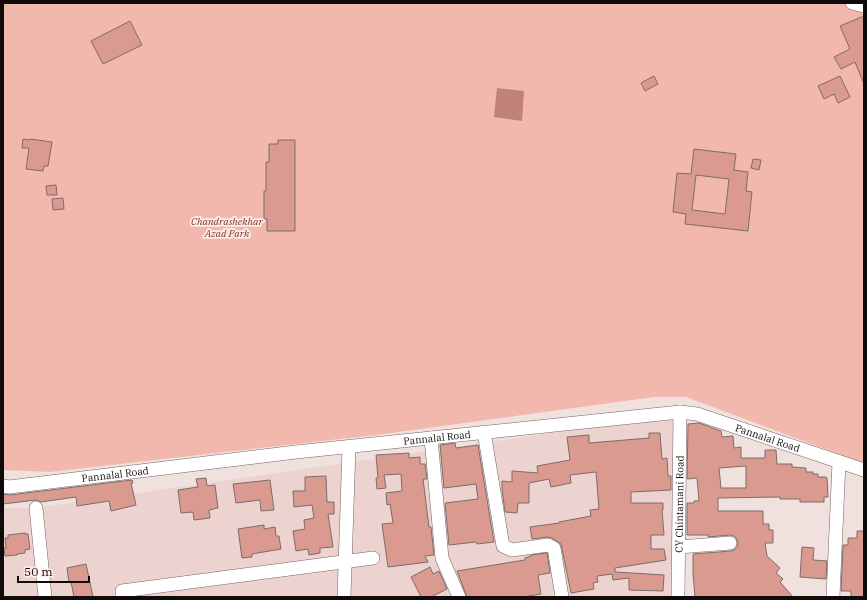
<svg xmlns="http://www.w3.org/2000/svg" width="867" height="600" viewBox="0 0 867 600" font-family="'IBM Plex Serif',serif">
<rect width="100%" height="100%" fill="#f1e1de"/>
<path fill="#ecd3cf" d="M 689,413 L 671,597 L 3,597 L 3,508 L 36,508 Z"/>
<path fill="#f2b8ae" d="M 3,3 L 864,3 L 864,463 L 814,445 L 686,397 L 654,397 L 384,434 L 50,472 L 3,470 Z"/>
<path fill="#c08278" d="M 497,88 L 524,91 L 522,121 L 494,117 Z"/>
<path fill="#da9a8f" stroke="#7b6d6a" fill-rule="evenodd" d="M 864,16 L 864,84 L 855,62 L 841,69 L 834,57 L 850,49 L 840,26 Z
M 130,21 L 142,45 L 103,64 L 91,41 Z
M 654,76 L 658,84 L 645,91 L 641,83 Z
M 840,76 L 850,97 L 838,103 L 834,94 L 824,99 L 818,86 Z
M 23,139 L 30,140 L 30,139 L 52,142 L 48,166 L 44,166 L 43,171 L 26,169 L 29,148 L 22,148 Z
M 278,140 L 295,140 L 295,231 L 267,231 L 267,219 L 264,219 L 264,191 L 266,191 L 266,162 L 269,162 L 269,144 L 278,144 Z
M 694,149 L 736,154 L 734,170 L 748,172 L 746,191 L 752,192 L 748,231 L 685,224 L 686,214 L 673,212 L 677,173 L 691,174 ZM 696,175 L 729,179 L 725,214 L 692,210 Z
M 753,159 L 761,160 L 759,170 L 751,168 Z
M 56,185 L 57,195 L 47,195 L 46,186 Z
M 63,198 L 64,209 L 53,210 L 52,199 Z
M 699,423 L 721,431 L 722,437 L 733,436 L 734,448 L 741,447 L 741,458 L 765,458 L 765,450 L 776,450 L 777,464 L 792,464 L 792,467 L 806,468 L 806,472 L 813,472 L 813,474 L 818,474 L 818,477 L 826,477 L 826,478 L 827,478 L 828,497 L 824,497 L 824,502 L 800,502 L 800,499 L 780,499 L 780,497 L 718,498 L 718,511 L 763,511 L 763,524 L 769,524 L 769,530 L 773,530 L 773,543 L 765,543 L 767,556 L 780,568 L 776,573 L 783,579 L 780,582 L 793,597 L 695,597 L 693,574 L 693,554 L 731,551 L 734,550 L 737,547 L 738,543 L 736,538 L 734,536 L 730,535 L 708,537 L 708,535 L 687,535 L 687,503 L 694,503 L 694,501 L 699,501 L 697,478 L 687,479 L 688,424 ZM 746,466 L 746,488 L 721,488 L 719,468 Z
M 649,433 L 660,433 L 662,459 L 667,458 L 668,476 L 671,476 L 671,490 L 631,492 L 631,503 L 663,503 L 663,510 L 662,510 L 664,535 L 651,535 L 651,549 L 664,549 L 666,560 L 615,568 L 615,572 L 664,575 L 663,591 L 629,590 L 629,578 L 613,580 L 612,574 L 597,576 L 598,582 L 593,583 L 594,589 L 571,593 L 561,544 L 552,538 L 547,537 L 532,539 L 530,527 L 559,523 L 559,522 L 591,516 L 590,510 L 599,509 L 596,472 L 570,475 L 571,483 L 551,487 L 549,479 L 529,483 L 529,503 L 518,503 L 517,513 L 505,512 L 502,489 L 502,481 L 512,482 L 512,471 L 538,473 L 537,466 L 570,460 L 567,437 L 589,435 L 589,443 L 649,438 Z
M 455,443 L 456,448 L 478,445 L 494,542 L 477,544 L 476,542 L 449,545 L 445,503 L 478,499 L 476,484 L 444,488 L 440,445 Z
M 409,453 L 409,458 L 420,457 L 420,464 L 425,464 L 427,479 L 423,479 L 429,527 L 431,527 L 434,555 L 425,556 L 428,562 L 388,567 L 382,524 L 393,523 L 390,504 L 387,505 L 386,493 L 402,491 L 401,474 L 384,475 L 386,488 L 377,489 L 376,478 L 378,478 L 376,455 Z
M 326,476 L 327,502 L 334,502 L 334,514 L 328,514 L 333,547 L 320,548 L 320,553 L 309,555 L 308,549 L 296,551 L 293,531 L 305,529 L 304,520 L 314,518 L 312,505 L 294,507 L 293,491 L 305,491 L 305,477 Z
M 206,478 L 207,486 L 215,485 L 218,508 L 209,510 L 210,518 L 194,520 L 193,512 L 181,513 L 178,490 L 198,487 L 196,479 Z
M 132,480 L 133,483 L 131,483 L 136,505 L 111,511 L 109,501 L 77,506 L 76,497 L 41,502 L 39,501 L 36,500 L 3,504 L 3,494 L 10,495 Z
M 270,480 L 274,510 L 261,511 L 260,500 L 236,503 L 233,484 Z
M 264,525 L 264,529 L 275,527 L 276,536 L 279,536 L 281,549 L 252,554 L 252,557 L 242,558 L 238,529 Z
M 857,531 L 864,531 L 864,597 L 851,597 L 851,591 L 841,591 L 843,545 L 848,545 L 848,538 L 857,538 Z
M 25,533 L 25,534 L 28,534 L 30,549 L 25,550 L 25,553 L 17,554 L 17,555 L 5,556 L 4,548 L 6,548 L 5,538 L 8,538 L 8,535 Z
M 802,547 L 814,548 L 813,560 L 827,561 L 826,579 L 800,577 Z
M 547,553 L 550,573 L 538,575 L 541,594 L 523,597 L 467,597 L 457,571 L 525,560 L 525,558 L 531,556 L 531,555 Z
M 86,564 L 93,597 L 74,597 L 71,582 L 69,582 L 67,568 Z
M 430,567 L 433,574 L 439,571 L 447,589 L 431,597 L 421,597 L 411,577 Z"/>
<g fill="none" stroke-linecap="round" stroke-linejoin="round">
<defs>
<g id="minor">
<path d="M 852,3 L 864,6"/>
<path d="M 484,432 L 503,546 L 512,550 L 548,545 L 554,548 L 562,597"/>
<path d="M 431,438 L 442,558 L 459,597"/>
<path id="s1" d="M 3,486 L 9,487 L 296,452 L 680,412 L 697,414 L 864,470"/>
<path d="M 36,508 L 45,597"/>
<path d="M 679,547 L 730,543"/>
<path d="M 122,597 L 122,591 L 373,558"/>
<path d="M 344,597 L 349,447"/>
<path id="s2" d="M 678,597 L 680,412"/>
<path d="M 833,597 L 839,462"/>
</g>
</defs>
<use href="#minor" stroke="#736562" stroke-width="14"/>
<use href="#minor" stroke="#fff" stroke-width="13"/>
</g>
<g text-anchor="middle" stroke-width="3.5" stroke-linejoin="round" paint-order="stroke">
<g font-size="10" font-style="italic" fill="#7b2f25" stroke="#ffeeeb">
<text x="227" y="225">Chandrashekhar<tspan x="227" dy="12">Azad Park</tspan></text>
</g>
<g font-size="10" fill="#100b0a" stroke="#ffeeeb">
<text dy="4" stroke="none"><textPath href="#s1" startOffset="437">Pannalal Road</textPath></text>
<text dy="4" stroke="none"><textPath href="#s1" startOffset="773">Pannalal Road</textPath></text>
<text dy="4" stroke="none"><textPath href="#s1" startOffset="113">Pannalal Road</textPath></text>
<text dy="4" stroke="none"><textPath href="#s2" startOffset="93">CY Chintamani Road</textPath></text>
</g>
</g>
<rect width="867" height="600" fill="none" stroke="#100b0a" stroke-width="8"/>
<path d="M18 576v6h71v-6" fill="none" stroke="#100b0a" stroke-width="2"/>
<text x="24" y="576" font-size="12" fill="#100b0a" stroke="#ffeeeb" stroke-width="3" paint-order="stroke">50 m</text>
</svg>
